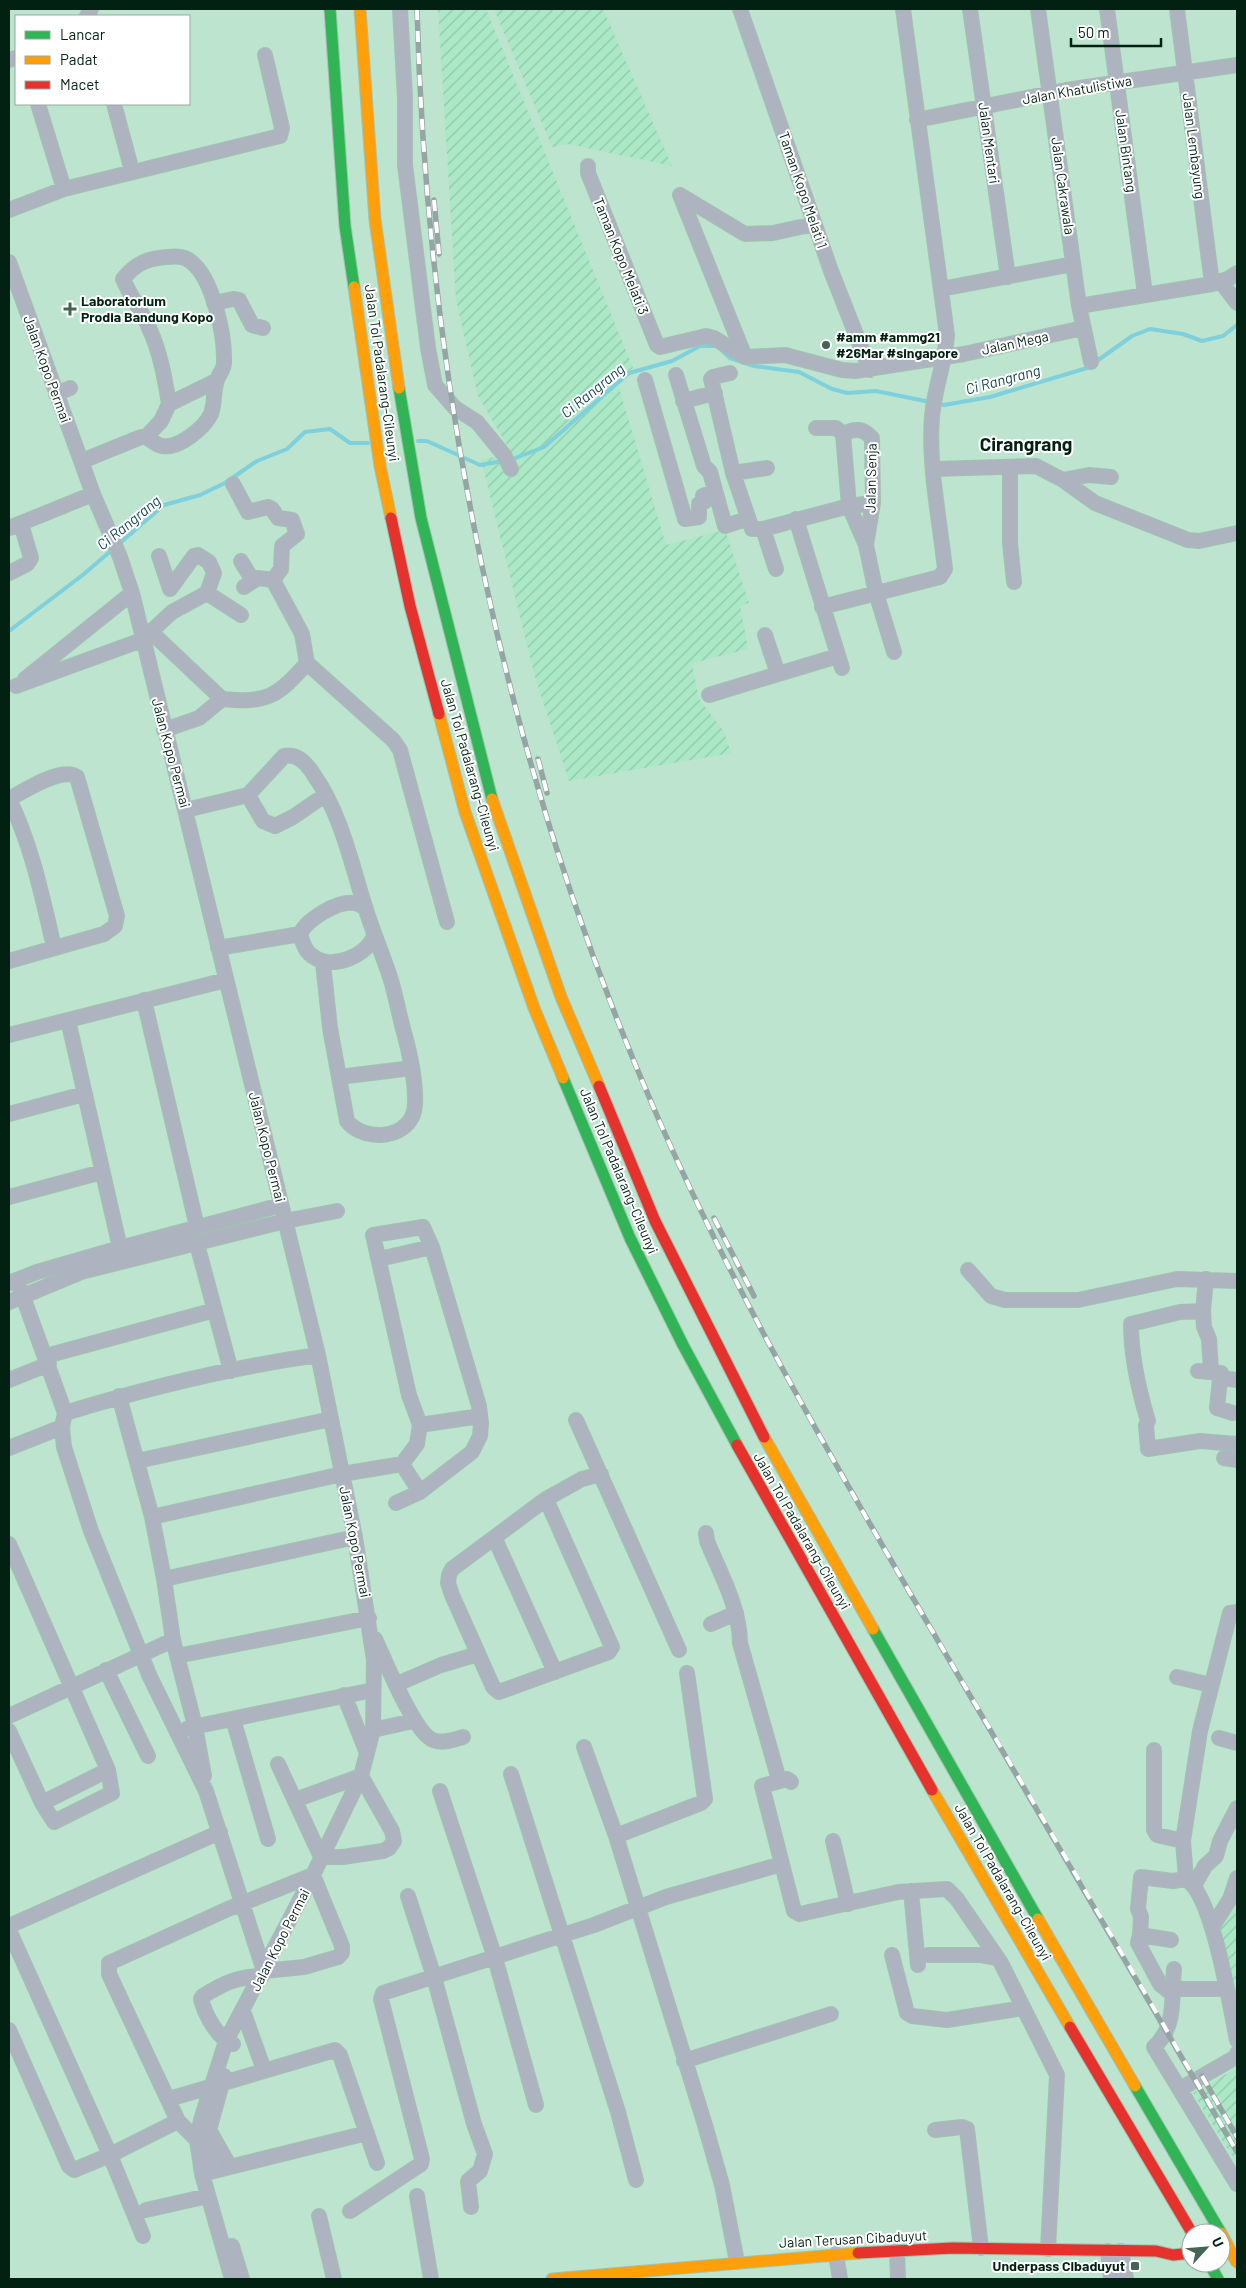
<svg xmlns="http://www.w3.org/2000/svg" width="1246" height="2288" viewBox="0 0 1246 2288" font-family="Barlow,sans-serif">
<defs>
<pattern id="industrial-furrows" width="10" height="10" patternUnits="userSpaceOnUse" patternTransform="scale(1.25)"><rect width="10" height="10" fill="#aae8c6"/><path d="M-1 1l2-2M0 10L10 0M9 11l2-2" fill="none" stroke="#91c7a9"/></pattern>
</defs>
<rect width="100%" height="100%" fill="#bce4ce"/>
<path fill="url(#industrial-furrows)" d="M 438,9 L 486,9 L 633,368 L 617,381 L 666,545 L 725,530 L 749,603 L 740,605 L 748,649 L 692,663 L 699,699 L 724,732 L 731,753 L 569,781 L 535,677 L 481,459 L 513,455 L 478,396 L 456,300 Z
M 494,9 L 603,9 L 672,166 L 569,144 L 552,147 Z
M 1237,1906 L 1237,2003 L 1215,1931 Z
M 1237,2068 L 1237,2164 L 1193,2093 Z"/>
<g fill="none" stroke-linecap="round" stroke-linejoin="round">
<path stroke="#7ed0dd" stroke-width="4" d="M 937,404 L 944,405 L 990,397 L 1087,368 L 1132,336 L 1150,329 L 1183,334 L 1202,341 L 1223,336 L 1237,325
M 418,441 L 427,441 L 480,465 L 503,461
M 510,460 L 544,447 L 629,373 L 672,361 L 700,346 L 717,346 L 730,358 L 754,366 L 799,372 L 832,389 L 847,393 L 876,391 L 930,402
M 9,631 L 84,574 L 164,505 L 200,495 L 225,483 L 257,461 L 287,449 L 305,432 L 330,429 L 350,443 L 368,443"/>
<defs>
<path id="street" d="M 400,9 L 405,98 L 405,165 L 428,348 L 435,385 L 455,408 L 477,422 L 504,455 L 511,469
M 740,9 L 831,271 L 870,370
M 970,9 L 1008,277
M 1038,9 L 1079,306 L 1091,362
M 1107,9 L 1145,294
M 1177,9 L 1212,284
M 87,16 L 91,9
M 9,60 L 16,58
M 38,104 L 64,189
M 114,104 L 132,171
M 917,120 L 1066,90 L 1237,65
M 588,166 L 588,173 L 657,345 L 660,347 L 706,336 L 714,338 L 745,357 L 785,355 L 842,370 L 855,371 L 964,354 L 1083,328
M 680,195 L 745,357
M 680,195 L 745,234 L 773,233 L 814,224
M 9,210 L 64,189 L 280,136 L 282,128 L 265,55
M 9,262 L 93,494 L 120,557 L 132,593 L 318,1355 L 355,1537 L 374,1660 L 373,1730 L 361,1776 L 313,1875 L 226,2041 L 201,2120 L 197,2140 L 202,2174 L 232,2279
M 1221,282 L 1237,303
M 941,289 L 1073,264
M 214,303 L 233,299 L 239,300 L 252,325 L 263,328
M 1079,306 L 1212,284 L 1228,279 L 1237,273
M 730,373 L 713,377 L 711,379 L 733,473 L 752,529 L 763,529
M 676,375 L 704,466 L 710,472 L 725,526 L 747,519
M 645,380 L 685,519 L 699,517 L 699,504 L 704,502 L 703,496 L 715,491
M 56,394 L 70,388
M 683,401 L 715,393
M 816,428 L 836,428 L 843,434
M 843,434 L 849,506 L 866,545 L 876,593 L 894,652
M 843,434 C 855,428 863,428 872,438 L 873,503 L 866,545
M 146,437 C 151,440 156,445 162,446 C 179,449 204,428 211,414 C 215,403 213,391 217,380 C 219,374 224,369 224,363 C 225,336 213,277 190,261 C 184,256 176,256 168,257 C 148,258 136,263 123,279 C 130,296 142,311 149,328 C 160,351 165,379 169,404
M 82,461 L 141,437 L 146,437 L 161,421 L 169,404 L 216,381
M 1010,467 L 1010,543 L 1014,582
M 934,469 L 1036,466 L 1063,480 L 1095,503 L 1188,540 L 1199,541 L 1237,533
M 733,473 L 767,468
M 1063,480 L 1089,475 L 1111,477
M 233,484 L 248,512 L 268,507 L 272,509 L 278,518 L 292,520 L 297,534 L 282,546 L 281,569 L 273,580
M 796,519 L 842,668
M 9,528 L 93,494
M 241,561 L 253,581
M 776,569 L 763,529 L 849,506 L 873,503
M 9,573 L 27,564 L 31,558 L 21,524
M 273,580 L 302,634 L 307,663
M 244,587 L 258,578 L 273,580
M 207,593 L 241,615
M 822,607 L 940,577 L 945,569 C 940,523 928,463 932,417 C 934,390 945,363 947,335 L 903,9
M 150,631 L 222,699 L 199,718 L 164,730
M 778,674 L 838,656
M 25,679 L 132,593
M 16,686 L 142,640 L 172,612 L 207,593 L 214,573 L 209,562 L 198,555 L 194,556 L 170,589 L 159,556
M 709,695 L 778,674 L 765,635
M 222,699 C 267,704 278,696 307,663 L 393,740 L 400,750 L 447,922
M 248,795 L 263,821 L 275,826 L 293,817 L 325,795
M 9,799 C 24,791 62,766 77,777 L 117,916 L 115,926 L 104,934 L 9,961
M 9,799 C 32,846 42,896 54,947
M 186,810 L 248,795 L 284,756 C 298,753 307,764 314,775 C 342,815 352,867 367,913 C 374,934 383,956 390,977 C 395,993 398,1009 402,1025 C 409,1050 416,1078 415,1104 C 414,1139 365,1144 347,1121 L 330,1028 L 323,963
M 365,908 C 362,906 358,903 354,903 C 338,900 306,920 300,934 C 303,943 305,952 314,957 C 332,970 367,956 374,936
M 218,948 L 300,934
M 144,1000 L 197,1227
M 68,1020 L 120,1248
M 9,1035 L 226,980
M 339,1077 L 412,1068
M 9,1114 L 84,1094
M 9,1197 L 102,1172
M 197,1244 L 231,1371
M 379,1259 L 432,1247
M 968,1270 L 991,1296 L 1005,1300 L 1078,1300 L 1177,1279 L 1237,1281
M 1206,1279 L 1203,1311 L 1204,1327 L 1209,1339 L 1211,1371
M 17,1280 L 65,1413 L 62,1427 L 64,1447 L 91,1531 L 150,1677 L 206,1791 L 264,1971 L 304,1967 L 338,1957 L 342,1953 L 342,1946 L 313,1875 L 228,1909 L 109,1963 L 109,1974 L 178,2121 L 197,2140
M 9,1283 L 37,1272 L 120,1248 L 281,1205
M 9,1302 L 81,1272 L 285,1221 L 337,1211
M 1203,1311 L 1180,1312 L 1131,1324 C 1131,1356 1139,1391 1148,1421 L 1146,1425 L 1148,1449 L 1200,1441 L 1237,1444
M 46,1356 L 215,1310
M 1198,1371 L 1221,1373 L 1220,1378 L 1237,1380
M 1220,1378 L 1217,1408 L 1233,1413
M 9,1380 L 49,1364
M 119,1396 L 152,1517 L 164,1579 L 173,1640 L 195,1726 L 204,1776
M 65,1413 C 147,1388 233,1367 318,1355
M 576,1420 L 679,1650
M 420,1425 L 480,1416
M 9,1448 L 62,1427
M 1224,1458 L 1237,1460
M 137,1461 L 331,1419
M 546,1499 L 612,1647 L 609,1652 L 499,1692 L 493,1687 L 452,1595 L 448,1583 L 449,1575 L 452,1569 L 546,1499 L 582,1479 L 601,1474
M 396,1503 L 420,1492
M 152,1517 L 342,1474 L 402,1464 L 417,1444 L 420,1425 L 409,1395 L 373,1235 L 423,1227 L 432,1247 L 479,1406 L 481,1423 L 480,1436 L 472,1452 L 420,1492 L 402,1464
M 706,1533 L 707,1541 C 720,1573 740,1608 740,1643 L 779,1780
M 495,1539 L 555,1672
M 9,1544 L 108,1770 L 112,1793 L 54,1822 L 42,1803 L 9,1731
M 164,1579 L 355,1537
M 1237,1612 L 1230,1613 L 1200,1731 L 1183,1841 L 1186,1879 C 1213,1895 1230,2007 1237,2040
M 711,1624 L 736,1613
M 375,1639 C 385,1660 414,1733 433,1740 C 442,1744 454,1740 463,1737
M 177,1656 L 369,1618
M 106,1670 L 148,1756
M 1177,1677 L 1211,1685
M 397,1684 L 441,1665 L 478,1654
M 344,1695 L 367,1753
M 9,1716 L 173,1640
M 233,1719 L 268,1839
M 188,1728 L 373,1690
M 373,1730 L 413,1721
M 1219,1738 L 1237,1743
M 584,1747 L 616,1836 L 705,2125 L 722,2185 L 737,2262
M 1154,1750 L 1154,1830 L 1157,1835 L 1183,1841
M 278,1764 L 321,1857 L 343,1857 L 383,1851 L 389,1848 L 394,1841 L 392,1831 L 361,1776 L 295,1800
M 511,1774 L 618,2112 L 636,2180
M 791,1782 L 787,1779 L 762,1786 L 794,1911 L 800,1914 L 898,1892 L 947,1889 L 957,1899 L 1001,1963 L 1057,2075 L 1048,2249
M 440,1791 L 495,1958 L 536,2105
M 42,1803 L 108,1770
M 616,1836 L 701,1803 L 705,1799 L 687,1673
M 833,1841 L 848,1904
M 1195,1884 L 1205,1866 L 1216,1856 L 1220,1841 L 1237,1808
M 911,1891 L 918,1965
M 408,1896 L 434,1977 L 474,2124 L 485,2154 L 480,2171 L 468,2181 L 471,2207
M 9,1926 L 220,1832
M 1212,1927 L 1230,1899 L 1237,1878
M 9,1930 L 110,2155 L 143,2236
M 1140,1935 L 1141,1917 L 1138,1909 L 1141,1877 L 1173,1881 L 1186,1879
M 1171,1940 L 1140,1935 L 1138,1943 L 1160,1984 L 1172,1994
M 892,1955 L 907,2013 L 912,2016 L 947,2020 L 1023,2008
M 928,1955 L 980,1955 L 996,1958
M 1174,1969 C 1171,1998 1177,2026 1154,2047 L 1237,2184
M 1172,1989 L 1226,1989
M 243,2011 L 264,2070
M 9,2030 L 69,2166 L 74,2170 L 110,2155 L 178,2121
M 233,2044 C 218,2039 205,2015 201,1999 L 203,1996 C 224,1983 236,1977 262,1976
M 684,2061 L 831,2014
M 1180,2089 L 1236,2057 L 1237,2053
M 169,2099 L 335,2050 L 340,2055 L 377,2163
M 208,2128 L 230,2167
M 935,2130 L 962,2127 L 967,2129 L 981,2248
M 210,2165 L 209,2130 L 224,2076
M 202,2174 L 367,2133
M 417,2196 L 431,2279
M 146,2210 L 208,2196
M 350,2211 L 421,2164 L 422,2159 L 381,1999 L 383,1993 L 594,1925 L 666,1897 L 782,1864
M 319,2216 L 334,2279
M 232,2246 L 242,2279
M 897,2251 L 898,2279
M 1108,2251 L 1111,2279
M 1121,2251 L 1126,2279
M 836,2254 L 840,2279"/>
<path id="fast" d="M 330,9 L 345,226 L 354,287
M 399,388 L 421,518 L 492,799
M 563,1078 L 630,1238 L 683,1345 L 737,1445
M 873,1629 L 1038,1919
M 1135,2086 L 1221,2233
M 1209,2263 L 1218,2279"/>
<path id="slow" d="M 360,9 L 375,220 L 399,388
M 354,287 L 380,466 L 391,518
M 439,714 L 465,812 L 534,1008 L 563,1078
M 492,799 L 561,997 L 599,1086
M 764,1437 L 873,1629
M 932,1790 L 1070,2027
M 1038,1919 L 1135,2086
M 552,2279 L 858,2253"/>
<path id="jam" d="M 391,518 L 410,606 L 439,714
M 599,1086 L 655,1221 L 764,1437
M 737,1445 L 932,1790
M 1070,2027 L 1192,2233
M 858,2253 L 953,2248 L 1156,2251 L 1173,2255 L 1191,2253"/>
</defs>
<use href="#street" stroke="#a2c1b1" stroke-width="16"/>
<use href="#fast" stroke="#a2c1b1" stroke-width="13"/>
<use href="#slow" stroke="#a2c1b1" stroke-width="13"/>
<use href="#jam" stroke="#a2c1b1" stroke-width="13"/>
<use href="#street" stroke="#adb4c0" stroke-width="14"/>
<use href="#fast" stroke="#30b455" stroke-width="11"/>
<use href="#slow" stroke="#ff9f0a" stroke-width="11"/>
<use href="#jam" stroke="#e5322d" stroke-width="11"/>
<defs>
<path id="rail" d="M 417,9 C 427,386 504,764 655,1111 C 730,1284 829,1454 924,1617 C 1029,1795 1134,1973 1237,2152
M 434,200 L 439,254
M 538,759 L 547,793
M 714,1218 L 754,1296
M 1202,2076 L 1237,2137"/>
</defs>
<use href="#rail" stroke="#95a5a4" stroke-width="5.5"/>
<use href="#rail" stroke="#fff" stroke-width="4" stroke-dasharray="11" stroke-linecap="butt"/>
<defs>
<path id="slow-bridge" d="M 1221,2233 L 1237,2263"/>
</defs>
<use href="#slow-bridge" stroke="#a2c1b1" stroke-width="13" stroke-linecap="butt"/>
<use href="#slow-bridge" stroke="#ff9f0a" stroke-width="11"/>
</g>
<g fill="#446554" stroke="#fff" stroke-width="2">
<path d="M67.5 301.5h5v5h5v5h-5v5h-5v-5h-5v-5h5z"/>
<circle cx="826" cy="345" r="5"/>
<rect x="1130" y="2261" width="10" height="10" rx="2.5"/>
</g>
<g text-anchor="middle" stroke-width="4" stroke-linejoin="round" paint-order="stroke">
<g font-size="14" fill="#032113" stroke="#fff">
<text transform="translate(1077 90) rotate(-10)" y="5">Jalan Khatulistiwa</text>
<text transform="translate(989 143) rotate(82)" y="5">Jalan Mentari</text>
<text transform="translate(1194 146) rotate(83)" y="5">Jalan Lembayung</text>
<text transform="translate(1126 151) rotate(82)" y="5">Jalan Bintang</text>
<text transform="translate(1063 186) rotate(82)" y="5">Jalan Cakrawala</text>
<text transform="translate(803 190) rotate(71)" y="5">Taman Kopo Melati 1</text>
<text transform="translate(621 256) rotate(68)" y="5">Taman Kopo Melati 3</text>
<text transform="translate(1015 343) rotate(-12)" y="5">Jalan Mega</text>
<text transform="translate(47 369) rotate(70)" y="5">Jalan Kopo Permai</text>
<text transform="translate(382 373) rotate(82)" y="5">Jalan Tol Padalarang–Cileunyi</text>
<text transform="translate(871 478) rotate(-89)" y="5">Jalan Senja</text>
<text transform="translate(171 753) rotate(75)" y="5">Jalan Kopo Permai</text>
<text transform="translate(470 765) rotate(74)" y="5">Jalan Tol Padalarang–Cileunyi</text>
<text transform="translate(267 1147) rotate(76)" y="5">Jalan Kopo Permai</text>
<text transform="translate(619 1171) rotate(67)" y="5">Jalan Tol Padalarang–Cileunyi</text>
<text transform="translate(802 1531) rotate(60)" y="5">Jalan Tol Padalarang–Cileunyi</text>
<text transform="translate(355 1542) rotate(79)" y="5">Jalan Kopo Permai</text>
<text transform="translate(1003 1882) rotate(60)" y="5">Jalan Tol Padalarang–Cileunyi</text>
<text transform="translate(280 1940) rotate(-63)" y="5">Jalan Kopo Permai</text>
<text transform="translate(853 2239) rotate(-3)" y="5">Jalan Terusan Cibaduyut</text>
</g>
<g font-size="14" font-weight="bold" fill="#032113" stroke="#fff" text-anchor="start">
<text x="81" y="306">Laboratorium<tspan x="81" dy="16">Prodia Bandung Kopo</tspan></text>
<text x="836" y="342">#amm #ammg21<tspan x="836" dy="16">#26Mar #singapore</tspan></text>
<text x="1125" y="2271" text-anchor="end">Underpass Cibaduyut</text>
</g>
<g font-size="15" font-style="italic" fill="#184551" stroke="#fff">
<text transform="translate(1003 380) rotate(-15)" y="5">Ci Rangrang</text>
<text transform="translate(593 391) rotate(-39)" y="5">Ci Rangrang</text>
<text transform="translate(129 523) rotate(-39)" y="5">Ci Rangrang</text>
</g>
<g font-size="19" font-weight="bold" fill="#032113" stroke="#fff">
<text x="1026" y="451">Cirangrang</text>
</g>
</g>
<rect width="1246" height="2288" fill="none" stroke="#032113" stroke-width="20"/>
<rect x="15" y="15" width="175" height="90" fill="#ffffff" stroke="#9aa6a1"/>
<rect x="25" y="31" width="25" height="8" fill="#30b455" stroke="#9aa6a1"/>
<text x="60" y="40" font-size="15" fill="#032113">Lancar</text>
<rect x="25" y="56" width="25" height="8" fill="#ff9f0a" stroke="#9aa6a1"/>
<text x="60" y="65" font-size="15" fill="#032113">Padat</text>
<rect x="25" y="81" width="25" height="8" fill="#e5322d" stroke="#9aa6a1"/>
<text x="60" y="90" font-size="15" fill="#032113">Macet</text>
<g transform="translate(1206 2248) rotate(64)"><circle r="24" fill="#ffffff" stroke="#9aa6a1"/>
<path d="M0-4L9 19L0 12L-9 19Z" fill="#446554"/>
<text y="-8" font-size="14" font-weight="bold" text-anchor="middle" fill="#032113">U</text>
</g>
<path d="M1071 38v8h90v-8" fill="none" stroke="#032113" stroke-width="2.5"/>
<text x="1078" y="38" font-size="15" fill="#032113" stroke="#ffffff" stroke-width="4" paint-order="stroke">50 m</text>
</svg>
